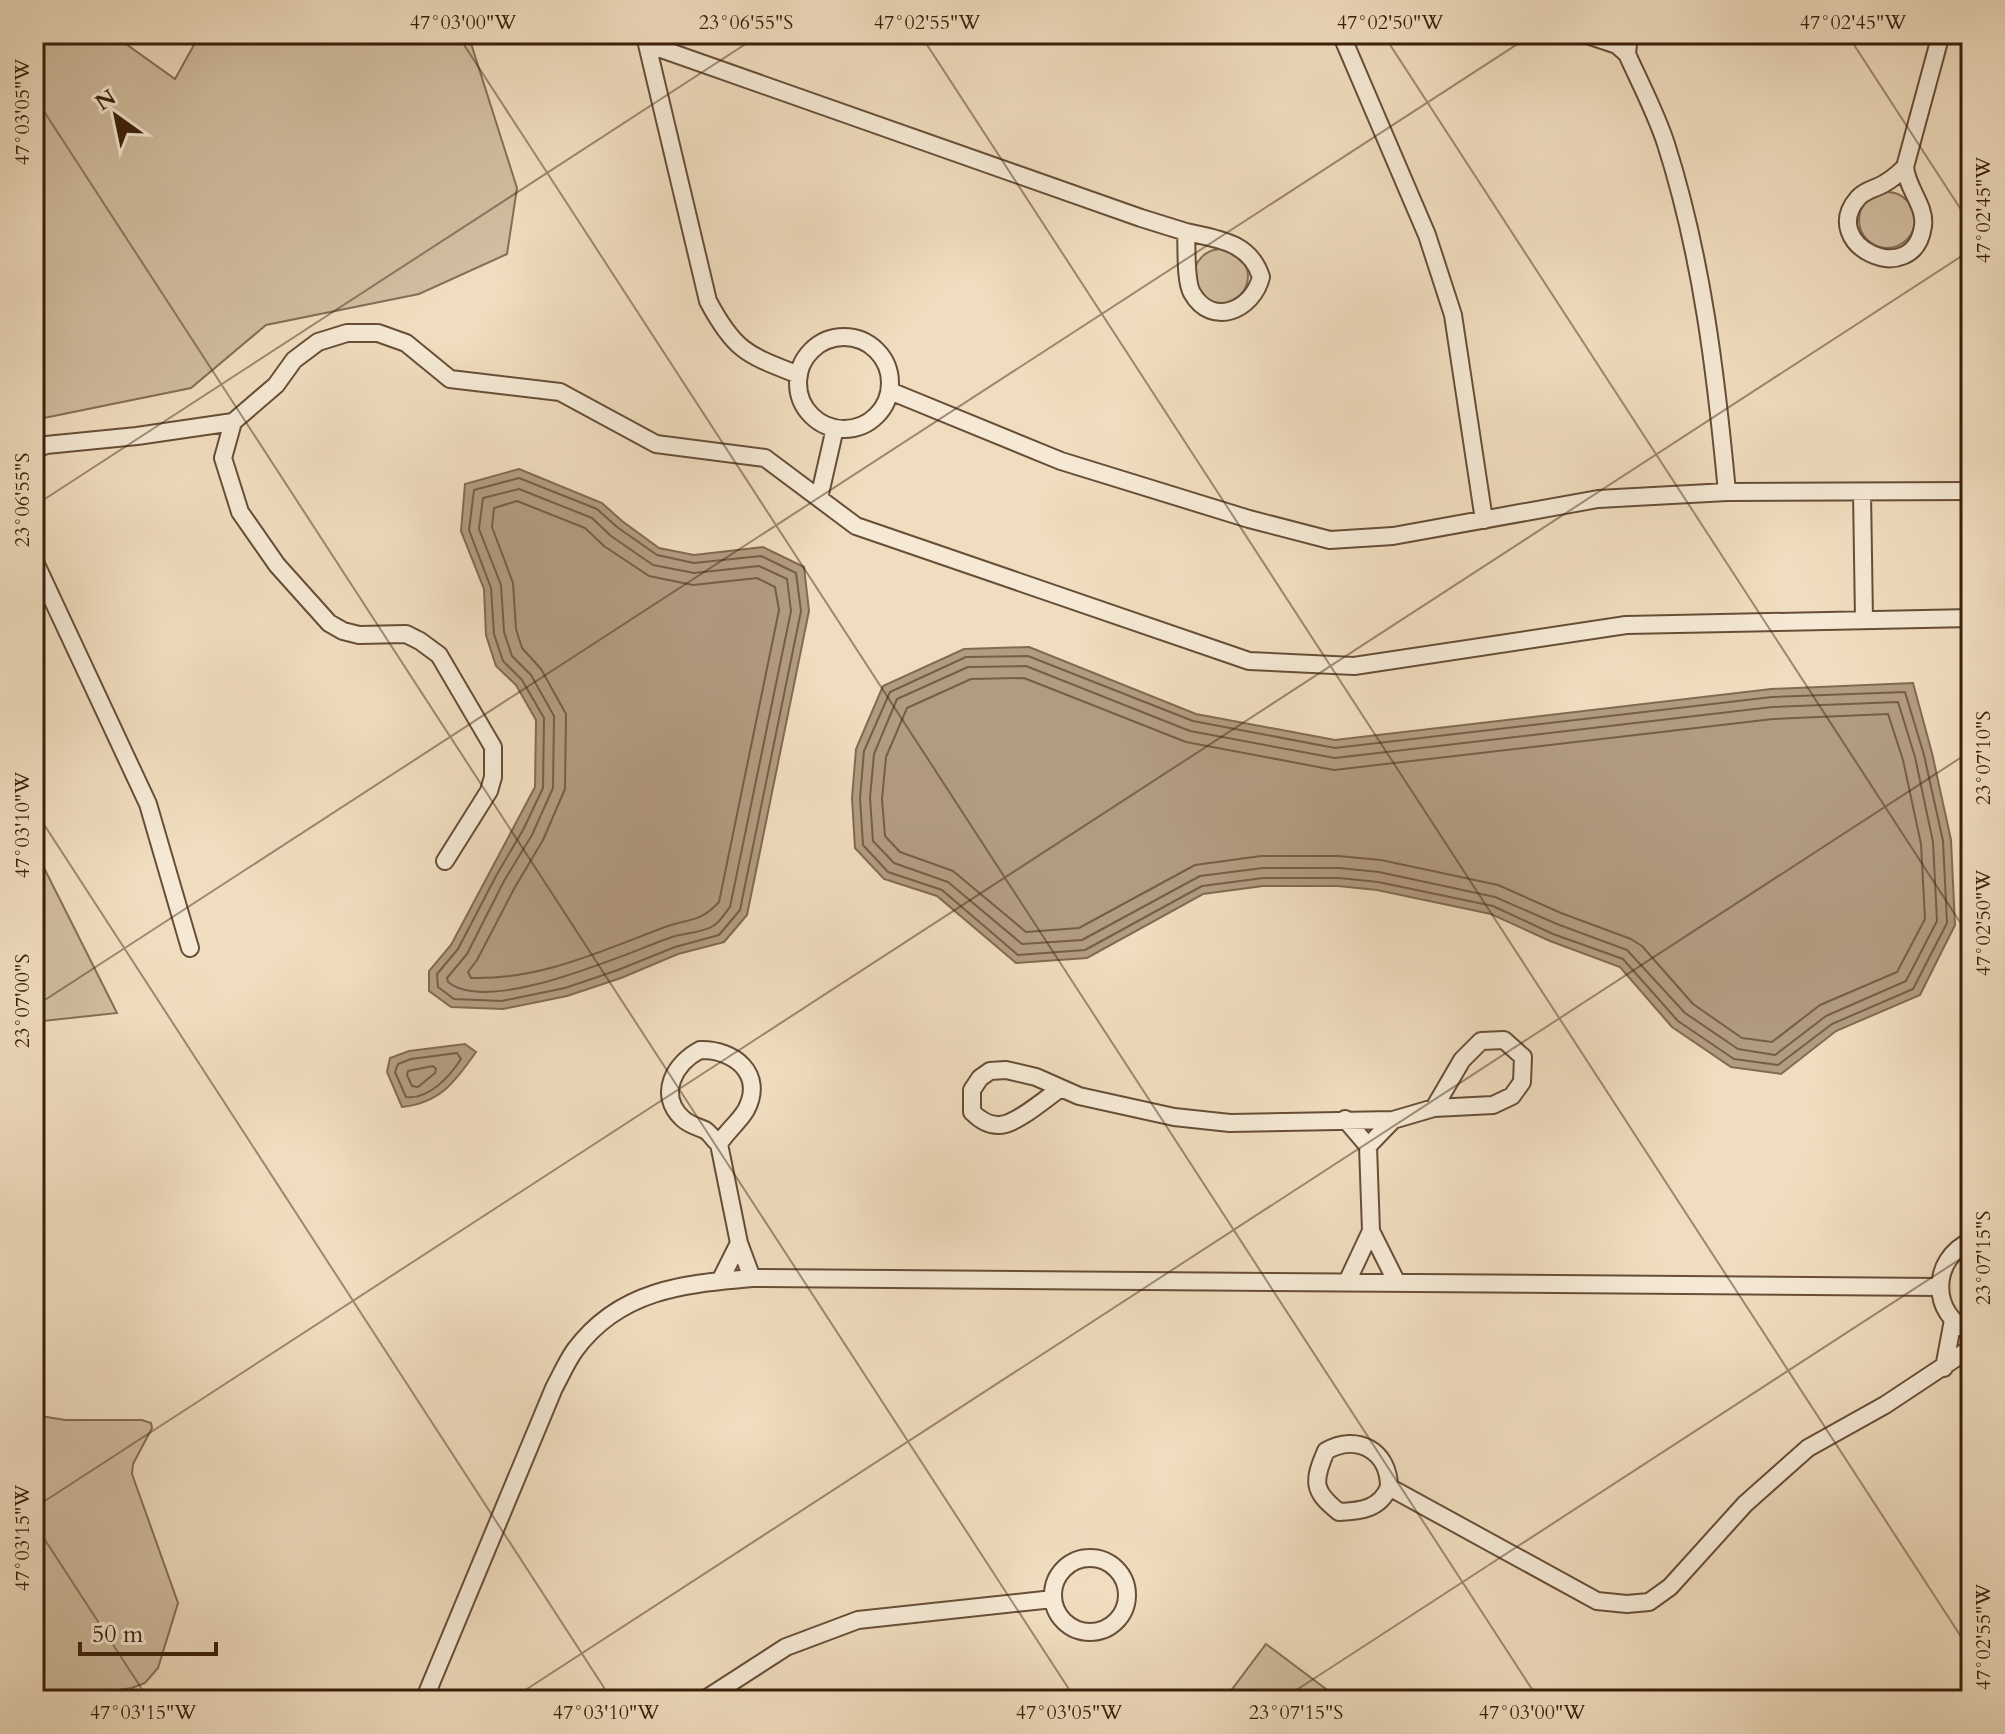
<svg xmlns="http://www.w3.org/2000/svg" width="2005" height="1734" viewBox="0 0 2005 1734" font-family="Cardo,serif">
<rect width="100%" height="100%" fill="#f0ddbf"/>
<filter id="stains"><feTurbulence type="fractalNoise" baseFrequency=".0025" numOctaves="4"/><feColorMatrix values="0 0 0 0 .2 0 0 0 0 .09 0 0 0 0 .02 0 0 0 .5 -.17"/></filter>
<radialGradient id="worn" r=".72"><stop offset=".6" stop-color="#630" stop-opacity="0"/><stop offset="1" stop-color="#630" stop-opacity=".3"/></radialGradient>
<path fill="#d1bda0" stroke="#866e55" stroke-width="2" d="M 34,34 L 112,34 L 175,79 L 200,34 L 468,34 L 517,188 L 507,254 L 419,294 L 266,325 L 191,388 L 34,420 Z
M1859 220a28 28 0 1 1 56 0a28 28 0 1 1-56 0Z
M1194 276a27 27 0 1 1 54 0a27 27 0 1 1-54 0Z
M 34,848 L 117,1013 L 34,1022 Z
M 34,1415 L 65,1420 L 142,1420 L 151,1423 L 152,1428 L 133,1464 L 132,1474 L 178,1603 L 158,1668 L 145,1683 L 132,1688 L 69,1697 L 43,1694 L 43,1700 L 34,1700 L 34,1476 L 39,1465 L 34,1450 Z
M 1266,1644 L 1338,1698 L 1224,1700 Z"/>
<path fill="#b29c81" stroke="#826a51" stroke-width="2" d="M 519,469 L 602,503 L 622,521 L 659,548 L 694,555 L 763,547 L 804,567 L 809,611 L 747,915 L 724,942 L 678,954 L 621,978 L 567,996 L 503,1009 L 451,1007 L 429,991 L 429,971 L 451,945 L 535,787 L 536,720 L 516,685 L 496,666 L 486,635 L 484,589 L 461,531 L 465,484 Z
M 1029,647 L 1196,714 L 1335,740 L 1771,689 L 1913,683 L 1932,753 L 1951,840 L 1955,925 L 1920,995 L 1836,1031 L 1781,1074 L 1731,1067 L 1672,1027 L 1620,967 L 1550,941 L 1491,914 L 1377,890 L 1338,886 L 1263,886 L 1203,894 L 1087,958 L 1016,963 L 937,896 L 884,879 L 855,848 L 852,798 L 856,749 L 883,686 L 964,649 Z
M 465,1044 L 476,1052 C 455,1082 440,1103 402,1107 L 387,1072 L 390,1058 L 409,1051 Z"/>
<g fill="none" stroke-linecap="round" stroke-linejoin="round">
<path stroke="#765e46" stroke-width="2" d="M 519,478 L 597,509 L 617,527 L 657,555 L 694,563 L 761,556 L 796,573 L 801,611 L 740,910 L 719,935 L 675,947 L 618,970 L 565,988 L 502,1001 L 454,999 L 438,987 L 437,974 L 458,949 L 496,876 L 523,830 L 543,788 L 544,718 L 522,680 L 503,661 L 494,634 L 491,588 L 469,530 L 474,490 Z
M 519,489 L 592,518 L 611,536 L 653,565 L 694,573 L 759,566 L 787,579 L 791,611 L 730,907 C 725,913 720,922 713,926 C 702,933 684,933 672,937 C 626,953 490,1016 448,982 L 447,978 L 467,954 L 504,881 L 532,835 L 553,788 L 554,716 L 531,675 L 512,656 L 504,632 L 501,585 L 479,529 L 483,498 Z
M 517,501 L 585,528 L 604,546 L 649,576 L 693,585 L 757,578 L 775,587 L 779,610 L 719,902 C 700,923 689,918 665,927 C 601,951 541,980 471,978 L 468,972 L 477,960 L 515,887 L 543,840 L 565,789 L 566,714 L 541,669 L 522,648 L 516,629 L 513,583 L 492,527 L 494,508 Z
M 1028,656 L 1193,721 L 1335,748 L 1772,697 L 1905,692 L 1924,755 L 1943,841 L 1947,923 L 1913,989 L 1832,1024 L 1778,1065 L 1734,1059 L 1678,1021 L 1623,959 L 1553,934 L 1493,906 L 1378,882 L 1339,878 L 1263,878 L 1202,886 L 1085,950 L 1018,955 L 942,890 L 888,872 L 863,845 L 860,798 L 864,751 L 890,692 L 966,657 Z
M 1026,666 L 1190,731 L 1335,758 L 1772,707 L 1898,702 L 1915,757 L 1933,842 L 1937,921 L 1906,981 L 1826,1016 L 1775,1055 L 1738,1049 L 1685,1013 L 1627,950 L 1557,924 L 1495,897 L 1379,872 L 1339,868 L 1263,868 L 1200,876 L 1082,940 L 1022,944 L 948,882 L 894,863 L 873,841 L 870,798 L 874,754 L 897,699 L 968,667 Z
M 1024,678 L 1186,742 L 1334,770 L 1773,719 L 1888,714 L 1903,760 L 1921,844 L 1925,919 L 1897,972 L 1820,1005 L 1772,1042 L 1742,1038 L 1693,1004 L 1642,946 L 1631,939 L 1561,913 L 1498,885 L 1381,860 L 1338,856 L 1261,856 L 1195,865 L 1079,928 L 1026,932 L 953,871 L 900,852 L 885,836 L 882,799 L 886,757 L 907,708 L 971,679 Z
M 457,1053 L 461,1059 C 450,1076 429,1100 406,1097 L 395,1072 L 398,1064 L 411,1059 Z
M 433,1066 L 436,1069 L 435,1073 L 418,1087 L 412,1086 L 407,1075 L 408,1071 Z"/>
<defs>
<path id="minor" d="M 1341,34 L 1427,235 L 1453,315 L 1484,520
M 1584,34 L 1617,45 L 1627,54 L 1629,34
M 645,36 L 708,301 C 735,352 748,355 799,375
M 647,44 L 1141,218 L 1186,232
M 1627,54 C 1640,83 1656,113 1666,144 C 1702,257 1716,374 1727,492
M 1905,167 C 1907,189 1926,206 1923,226 C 1914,291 1817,245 1858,198 C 1866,189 1876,189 1885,183 C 1892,179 1899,173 1905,167 Z
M 1905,167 L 1941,34
M 1186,232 C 1218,239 1250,242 1261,277 C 1253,310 1212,328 1192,293 C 1185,281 1187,247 1186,232 Z
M798 383a46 46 0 1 1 92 0a46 46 0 1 1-92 0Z
M 890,391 L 1061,461 L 1249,519 L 1330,540 L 1393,536 L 1598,499 L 1727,492 L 1971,491
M 233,422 L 223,458 L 240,512 L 277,565 L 329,623 L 343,631 L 359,635 L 406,634 L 420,641 L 439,655 L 493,747 L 493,777 L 489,791 L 445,861
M 34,450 L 46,445 L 137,436 L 233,422 L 276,385 L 294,360 L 318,342 L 347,333 L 378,333 L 406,343 L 450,379 L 560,392 L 656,444 L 765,458 L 856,526 L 1249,661 L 1354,666 L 1626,625 L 1971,618
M 1862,492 L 1864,619
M 819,498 L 835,428
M 34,560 L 148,804 L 190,948
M 700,1050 C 734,1049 765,1074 746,1110 C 739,1122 726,1132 719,1144 C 714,1140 710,1133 705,1130 C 696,1126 689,1125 682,1118 C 657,1094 675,1063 700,1050 Z
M 1061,1088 C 1046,1098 1017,1124 1000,1125 C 989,1126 979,1119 972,1112 L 972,1090 L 980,1078 L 990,1071 L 1006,1070 L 1036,1077 L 1079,1096 L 1174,1117 L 1230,1123 L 1393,1120 L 1434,1108 L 1493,1105 L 1512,1096 L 1522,1082 L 1523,1057 L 1504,1040 L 1481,1041 L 1462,1060 L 1434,1108
M 1345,1119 L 1368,1146 L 1371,1231 L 1396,1281
M 719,1144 L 739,1243 L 752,1278
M 1368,1146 L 1393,1120
M 1971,1241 C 1930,1259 1930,1315 1971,1332
M 720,1281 L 739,1243
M 1347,1282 L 1371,1231
M 1944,1368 L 1953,1320
M 1389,1487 C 1380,1509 1361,1511 1339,1512 C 1312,1491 1313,1481 1326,1451 C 1357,1433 1389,1451 1389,1487 L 1597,1601 L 1627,1604 L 1649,1602 L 1670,1587 L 1745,1504 L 1808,1448 L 1885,1405 L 1971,1348
M1053 1595a37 37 0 1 1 74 0a37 37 0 1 1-74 0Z
M 424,1700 L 554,1388 C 561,1375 567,1361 575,1350 C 620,1289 685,1284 752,1278 L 1939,1287
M 704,1700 L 786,1647 L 858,1620 L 1053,1599"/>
</defs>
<use href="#minor" stroke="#684e37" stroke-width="20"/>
<use href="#minor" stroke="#f5e9d5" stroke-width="16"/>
</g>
<path fill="none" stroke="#3a1f0a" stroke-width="2" stroke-opacity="0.45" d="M 457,34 L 1539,1700M 920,34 L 1971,1652M 1383,34 L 1971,939M 1847,34 L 1971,225M 34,96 L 1076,1700M 34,506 L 761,34M 34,809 L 612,1700M 34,1007 L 1533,34M 34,1508 L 1971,250M 34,1523 L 149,1700M 510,1700 L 1971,751M 1281,1700 L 1971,1252"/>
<rect width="2005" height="1734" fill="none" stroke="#f0ddbf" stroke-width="88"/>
<g transform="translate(116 116) rotate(327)" stroke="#f5e9d5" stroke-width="6" paint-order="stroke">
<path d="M0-6L14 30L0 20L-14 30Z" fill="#3a1f0a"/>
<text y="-12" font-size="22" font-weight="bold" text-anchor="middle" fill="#3a1f0a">N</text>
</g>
<path d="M80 1642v12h136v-12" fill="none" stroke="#3a1f0a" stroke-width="4"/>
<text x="92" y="1642" font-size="24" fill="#3a1f0a" stroke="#f5e9d5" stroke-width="6" paint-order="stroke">50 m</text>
<rect x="44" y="44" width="1917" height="1646" fill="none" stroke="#3a1f0a" stroke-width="3"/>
<g font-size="20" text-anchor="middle" fill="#3a1f0a">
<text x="463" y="29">47°03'00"W</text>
<text x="746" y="29">23°06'55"S</text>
<text x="927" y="29">47°02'55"W</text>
<text x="1390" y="29">47°02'50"W</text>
<text x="1853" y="29">47°02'45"W</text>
<text transform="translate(22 112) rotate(-90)" y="7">47°03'05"W</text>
<text transform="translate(1983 210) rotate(-90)" y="7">47°02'45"W</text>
<text transform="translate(22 500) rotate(-90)" y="7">23°06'55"S</text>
<text transform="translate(1983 758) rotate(-90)" y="7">23°07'10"S</text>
<text transform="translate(22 825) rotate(-90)" y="7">47°03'10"W</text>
<text transform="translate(1983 923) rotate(-90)" y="7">47°02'50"W</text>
<text transform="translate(22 1001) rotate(-90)" y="7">23°07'00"S</text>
<text transform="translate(1983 1258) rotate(-90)" y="7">23°07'15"S</text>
<text transform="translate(22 1538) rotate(-90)" y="7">47°03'15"W</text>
<text transform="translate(1983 1637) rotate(-90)" y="7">47°02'55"W</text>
<text x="143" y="1719">47°03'15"W</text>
<text x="606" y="1719">47°03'10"W</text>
<text x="1069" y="1719">47°03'05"W</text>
<text x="1296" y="1719">23°07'15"S</text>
<text x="1532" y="1719">47°03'00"W</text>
</g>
<rect width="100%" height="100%" filter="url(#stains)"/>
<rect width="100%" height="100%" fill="url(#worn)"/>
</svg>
